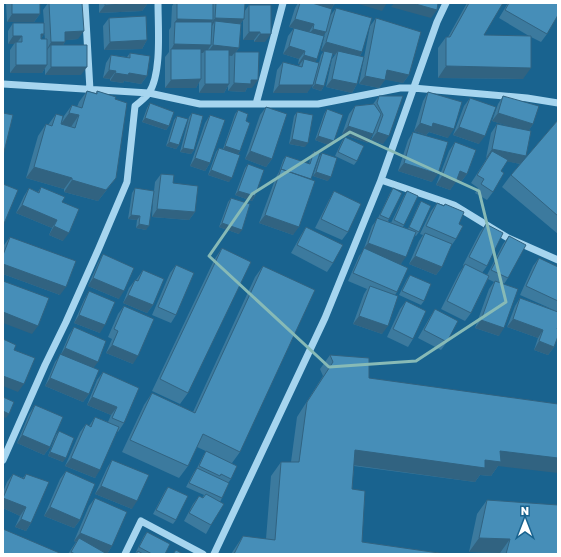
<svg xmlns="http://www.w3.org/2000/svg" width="561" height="557" viewBox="0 0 561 557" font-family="'Golos Text',sans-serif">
<rect width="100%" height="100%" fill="#19638f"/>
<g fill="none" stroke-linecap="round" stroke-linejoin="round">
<path stroke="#a6d5ef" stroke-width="7" d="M 85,3 L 90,90
M 3,84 L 149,93 L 200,104 L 318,104 L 400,88 L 413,88 L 527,98 L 558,103
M 256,104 L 283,3
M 381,180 L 454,205 L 508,238 L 558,260
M 3,460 L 45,365 L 66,322 L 99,248 L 127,182 L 135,106 C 140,102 146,97 149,93 C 162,73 158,27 158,3
M 125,554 L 141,521 L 203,554
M 214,554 L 325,318 L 381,180 L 437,22 L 446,3"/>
</g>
<path fill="#3c7a9e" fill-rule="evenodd" d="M 6,3 L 40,3 L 40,14 L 34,22 L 7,22 Z
M 48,3 L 82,3 L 78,39 L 65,40 L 65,42 L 63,45 L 81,75 L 45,75 L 45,68 L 42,73 L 10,73 L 10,50 L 14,44 L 8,44 L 8,31 L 13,23 L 44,23 L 43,10 ZM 44,31 L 45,39 L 41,39 L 44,34 Z
M 99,3 L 148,3 L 142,11 L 99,13 Z
M 174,3 L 245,3 L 244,12 L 249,5 L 265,42 L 254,42 L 254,40 L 243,40 L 243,20 L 241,23 L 239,48 L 236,52 L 252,88 L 247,88 L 245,92 L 228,91 L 228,86 L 224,93 L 199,93 L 199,82 L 196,88 L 165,88 L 165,57 L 169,52 L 169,30 L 171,27 L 172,6 Z
M 298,3 L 335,3 L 332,8 L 330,16 L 336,8 L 362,52 L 360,56 L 357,84 L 352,93 L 326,87 L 332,59 L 335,55 L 333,54 L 324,86 L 321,91 L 312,88 L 316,74 L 307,93 L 273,93 L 277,70 L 283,62 L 299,66 L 300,64 L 298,64 L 299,59 L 283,54 L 288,36 L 294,28 L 309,32 L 289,27 L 295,8 ZM 325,33 L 321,51 L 324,51 L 321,55 L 319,63 L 315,62 L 317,59 L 323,36 Z
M 467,3 L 502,3 L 484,35 L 529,36 L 499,18 L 508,3 L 558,3 L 547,34 L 541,42 L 531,37 L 523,79 L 438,78 L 438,48 L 446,37 L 448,37 Z
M 109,18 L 147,40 L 142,49 L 104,50 L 103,26 Z
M 376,18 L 409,75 L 403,83 L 385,79 L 379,88 L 359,84 L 370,26 Z
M 130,53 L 147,76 L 141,84 L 124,81 L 123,83 L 110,81 L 110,79 L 103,78 L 106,63 L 111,55 L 127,57 Z
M 87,91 L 96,93 L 97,91 L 115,99 L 116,178 L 98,201 L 64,192 L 64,189 L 26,178 L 38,136 L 46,124 L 48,125 L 56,114 L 61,124 L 64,116 L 72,105 L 77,107 L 79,102 Z
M 428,92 L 448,138 L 429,132 L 426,135 L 414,131 L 423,101 Z
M 379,96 L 403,96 L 383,144 L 371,140 L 375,130 L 368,143 L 342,134 L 349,114 L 355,106 L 373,104 Z
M 503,96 L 533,124 L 529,130 L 523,161 L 558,120 L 558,234 L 502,187 L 511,175 L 520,164 L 507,161 L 501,171 L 493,192 L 487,200 L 475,193 L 478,188 L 471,183 L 487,158 L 486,158 L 491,133 L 497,124 L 513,127 L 492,121 L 498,104 Z
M 470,98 L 479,144 L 453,135 L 464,106 Z
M 150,103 L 169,126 L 166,130 L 142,122 L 147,108 Z
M 266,107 L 272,159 L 266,167 L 245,159 L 260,115 Z
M 327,109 L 331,146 L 315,140 L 324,114 Z
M 238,110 L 246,121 L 240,151 L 238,154 L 229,182 L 208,175 L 216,152 L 219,148 L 223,149 L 235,114 Z
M 297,112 L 305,147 L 289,144 L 294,116 Z
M 192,113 L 194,150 L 191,154 L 180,152 L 189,117 Z
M 210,115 L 210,163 L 205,171 L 190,166 L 205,123 Z
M 177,116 L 179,145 L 176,149 L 166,146 L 174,120 Z
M 413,132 L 432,182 L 398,171 L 408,140 Z
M 345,137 L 357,161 L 354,165 L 335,156 L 342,141 Z
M 455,142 L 467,174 L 461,182 L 457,180 L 450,190 L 436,185 L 449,151 Z
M 314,151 L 311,179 L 293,235 L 259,223 L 276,177 L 279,172 L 283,160 L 286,156 L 309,164 L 311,155 Z
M 322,153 L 328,181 L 313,176 L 319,157 Z
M 248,164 L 255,196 L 252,201 L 235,195 L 245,168 Z
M 161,174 L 173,183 L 195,212 L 189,220 L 152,217 L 153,198 L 146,230 L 136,228 L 137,220 L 128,219 L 132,193 L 135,188 L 154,191 L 155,182 Z
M 41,187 L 62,202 L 63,241 L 49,235 L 52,228 L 16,213 L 24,196 L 29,188 L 38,192 Z
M 393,188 L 389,219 L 388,221 L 391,223 L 404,196 L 407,191 L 404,225 L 403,227 L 408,229 L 418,206 L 421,201 L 419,232 L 416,236 L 414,235 L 401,264 L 397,292 L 395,295 L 382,334 L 353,324 L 364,294 L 367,289 L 348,281 L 359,256 L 363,251 L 372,226 L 378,218 L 390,193 Z
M 334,191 L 348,232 L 342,240 L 315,228 L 329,200 Z
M 231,198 L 239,234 L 219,227 L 228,202 Z
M 437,203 L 459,224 L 456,239 L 451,246 L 442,267 L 436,275 L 409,264 L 419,241 L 423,235 L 420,234 L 431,211 Z
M 486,224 L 487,266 L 482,273 L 487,275 L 503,244 L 509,236 L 508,278 L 504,284 L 499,336 L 475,328 L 489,289 L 494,282 L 488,279 L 471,313 L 465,321 L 441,309 L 459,273 L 464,266 L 463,265 L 480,232 Z
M 306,227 L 333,263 L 327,272 L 291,253 L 301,235 Z
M 10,237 L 60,295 L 3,274 L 3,248 L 4,245 Z
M 222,248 L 188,393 L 180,404 L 152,391 L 214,260 Z
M 103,254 L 119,299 L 88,286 L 98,263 Z
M 539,258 L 558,267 L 558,327 L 554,347 L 548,355 L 534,350 L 538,338 L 507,327 L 515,306 L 520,298 L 554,310 L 520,295 L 533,266 Z
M 176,265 L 176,315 L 171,323 L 152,315 L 170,273 Z
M 263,266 L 240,452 L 232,463 L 231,479 L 228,483 L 222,498 L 220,502 L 211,525 L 206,534 L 184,521 L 193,504 L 199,496 L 202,498 L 204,495 L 186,487 L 194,472 L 197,468 L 203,456 L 206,451 L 225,460 L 197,447 L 188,466 L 179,478 L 122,452 L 144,405 L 152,393 L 193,412 L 255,277 Z
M 143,270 L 153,305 L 147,313 L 123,303 L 129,288 L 135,280 L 136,280 Z
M 410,275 L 424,301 L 421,305 L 399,295 L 407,279 Z
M 89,291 L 100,333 L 74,323 L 84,300 Z
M 406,301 L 413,339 L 408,347 L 387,337 L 400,309 Z
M 124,306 L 133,364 L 106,353 L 112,339 L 108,337 L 118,314 Z
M 435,309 L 447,342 L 441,350 L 418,338 L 430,317 Z
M 74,327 L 93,368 L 89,394 L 83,402 L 45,386 L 55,362 L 61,354 L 69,335 Z
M 330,355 L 369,378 L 498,466 L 491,476 L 480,475 L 475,482 L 354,466 L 352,489 L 362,542 L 446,554 L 231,554 L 243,536 L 266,539 L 271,476 L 281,462 L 291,462 L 297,417 L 323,376 L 320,369 Z
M 103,372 L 124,423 L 118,432 L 117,431 L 95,478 L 65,466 L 80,432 L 86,424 L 89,426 L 95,417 L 108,422 L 111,415 L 87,405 L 97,380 Z
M 35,405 L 50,447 L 44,455 L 17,443 L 29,414 Z
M 59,431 L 63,462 L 48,456 L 56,435 Z
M 112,460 L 132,509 L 95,494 L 107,468 Z
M 66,471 L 80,520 L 74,528 L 44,516 L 60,479 Z
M 13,474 L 23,478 L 26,474 L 31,523 L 26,531 L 15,527 L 20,516 L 3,508 L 3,492 L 7,482 Z
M 168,487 L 176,520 L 173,524 L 153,514 L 165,491 Z
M 95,498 L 112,546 L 107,554 L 68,554 L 76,542 L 74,541 L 89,506 Z
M 487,500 L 558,554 L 499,554 L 500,553 L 469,552 L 477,514 Z
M 147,532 L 165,554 L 135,554 L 144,536 Z"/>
<path fill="#316381" d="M 148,3 L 142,11 L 99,13 L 105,5 Z
M 318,3 L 328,3 L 334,5 L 328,13 L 314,9 Z
M 355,3 L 387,3 L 382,11 Z
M 394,3 L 412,3 L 437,10 L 431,18 L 391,7 Z
M 12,14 L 40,14 L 34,22 L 7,22 Z
M 215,18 L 244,19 L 238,27 L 215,21 L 212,26 L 209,26 Z
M 177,19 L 213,20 L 207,28 L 175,22 Z
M 295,19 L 314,24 L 309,32 L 289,27 Z
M 313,29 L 326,32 L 320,41 L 307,37 Z
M 84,31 L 78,39 L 59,41 L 65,32 Z
M 249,32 L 260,32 L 254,40 L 243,40 Z
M 41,34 L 44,34 L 39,42 Z
M 260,34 L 271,34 L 265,42 L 254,42 Z
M 13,36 L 22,36 L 16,44 L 16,42 L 14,44 L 8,44 Z
M 147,40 L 142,49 L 104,50 L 110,42 Z
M 51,42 L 65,42 L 59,50 L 51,45 L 47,50 L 46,51 Z
M 326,42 L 362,52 L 357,61 L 338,51 L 335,55 L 321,51 Z
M 174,44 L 211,45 L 206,53 L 205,50 L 203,53 L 171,53 L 171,50 Z
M 213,45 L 239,48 L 234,54 L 235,52 L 232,56 L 207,53 Z
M 289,46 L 305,51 L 299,59 L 283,54 Z
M 304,55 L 317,59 L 312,68 L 304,59 L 300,64 L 298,64 Z
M 16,65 L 47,65 L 42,73 L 10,73 Z
M 446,66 L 531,68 L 523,79 L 438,78 Z
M 51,67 L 87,67 L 81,75 L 45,75 Z
M 109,70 L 116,71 L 110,79 L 103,78 Z
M 387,70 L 409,75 L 403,83 L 381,79 Z
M 115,73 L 129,73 L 147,76 L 141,84 L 124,81 L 123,83 L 110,81 Z
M 365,76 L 385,80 L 379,88 L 359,84 Z
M 201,79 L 196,88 L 165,88 L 171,80 Z
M 332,79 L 357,84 L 352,93 L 326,87 Z
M 251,80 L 258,80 L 252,88 L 247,88 L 245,92 L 228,91 L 234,83 Z
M 205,84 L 229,84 L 224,93 L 199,93 Z
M 315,84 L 324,86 L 321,91 L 312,88 Z
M 279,85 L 313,85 L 307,93 L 273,93 Z
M 69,113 L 79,115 L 71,127 L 61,124 Z
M 498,113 L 533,124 L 528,132 L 492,121 Z
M 145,118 L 169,126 L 166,130 L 142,122 Z
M 420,123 L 433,123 L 454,129 L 448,138 L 429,132 L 426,135 L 414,131 Z
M 348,126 L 373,134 L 368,143 L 342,134 Z
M 459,127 L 485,136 L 479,144 L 453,135 Z
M 377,132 L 389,136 L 383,144 L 371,140 Z
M 318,136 L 334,141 L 331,146 L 315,140 Z
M 292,139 L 308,143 L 305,147 L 289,144 Z
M 169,142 L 179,145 L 176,149 L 166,146 Z
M 225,146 L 240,151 L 237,155 L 223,150 Z
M 183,148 L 194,150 L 191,154 L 180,152 Z
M 492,149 L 526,156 L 521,164 L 488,158 L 492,151 L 487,158 L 486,158 Z
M 250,151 L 272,159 L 266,167 L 245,159 Z
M 195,158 L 210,163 L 205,171 L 190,166 Z
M 404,163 L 438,174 L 432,182 L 398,171 Z
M 34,167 L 72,178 L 64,189 L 26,178 Z
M 211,170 L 232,178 L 229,182 L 208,175 Z
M 460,171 L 467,174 L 461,182 L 454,180 Z
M 316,172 L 331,177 L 328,181 L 313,176 Z
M 442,176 L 456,182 L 450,190 L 436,185 Z
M 116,178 L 98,201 L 64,192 L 72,180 Z
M 238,191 L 255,196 L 252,201 L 235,195 Z
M 22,205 L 57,220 L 52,228 L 16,213 Z
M 157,209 L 195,212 L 189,220 L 152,217 Z
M 131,215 L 140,216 L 137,220 L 128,219 Z
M 265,215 L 299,227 L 293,235 L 259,223 Z
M 222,223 L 242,230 L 239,234 L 219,227 Z
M 139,224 L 149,226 L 146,230 L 136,228 Z
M 54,226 L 69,233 L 63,241 L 49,235 Z
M 368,243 L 406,257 L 400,265 L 364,248 L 362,251 Z
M 415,256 L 442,267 L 436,275 L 409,264 Z
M 3,264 L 66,287 L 60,295 L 3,274 Z
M 93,278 L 124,291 L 119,299 L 88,286 Z
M 128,295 L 153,305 L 147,313 L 123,303 Z
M 3,312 L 38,326 L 32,334 L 3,323 Z
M 79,315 L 105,325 L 100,333 L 74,323 Z
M 359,316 L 388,326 L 382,334 L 353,324 Z
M 513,319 L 543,330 L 538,338 L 507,327 Z
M 481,320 L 504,328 L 499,336 L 475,328 Z
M 539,341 L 554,347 L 548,355 L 534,350 Z
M 112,345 L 138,356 L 133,364 L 106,353 Z
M 65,348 L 98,362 L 92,370 L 60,356 Z
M 3,376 L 24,384 L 18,392 L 3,386 Z
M 50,378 L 89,394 L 83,402 L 45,386 Z
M 92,397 L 117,407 L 111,415 L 87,405 Z
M 3,411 L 9,414 L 6,418 L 3,417 Z
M 22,435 L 50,447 L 44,455 L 17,443 Z
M 355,450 L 485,460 L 500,451 L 558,458 L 558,473 L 498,466 L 491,476 L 480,475 L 475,482 L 345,464 Z
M 50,452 L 66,458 L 63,462 L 48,456 Z
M 71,458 L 100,470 L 95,478 L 65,466 Z
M 101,486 L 137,501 L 132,509 L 95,494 Z
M 3,498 L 26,507 L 20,516 L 3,508 Z
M 50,507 L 80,520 L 74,528 L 44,516 Z
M 21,519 L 31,523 L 26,531 L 15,527 Z
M 80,533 L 112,546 L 107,554 L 79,538 L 76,542 L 74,541 Z
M 479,538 L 510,539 L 500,553 L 469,552 Z"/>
<path fill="#468eb8" stroke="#316381" d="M 12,3 L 40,3 L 40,14 L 12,14 Z
M 49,3 L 82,3 L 84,31 L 65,32 L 65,42 L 51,42 Z
M 105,3 L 148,3 L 105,5 Z
M 177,3 L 213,3 L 213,20 L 177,19 Z
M 216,3 L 245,3 L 244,19 L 215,18 Z
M 300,3 L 312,3 L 332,9 L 326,32 L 313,29 L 314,24 L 295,19 Z
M 328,3 L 335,3 L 334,5 Z
M 412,3 L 438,3 L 437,10 Z
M 469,3 L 503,3 L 484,35 L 531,36 L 531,68 L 446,66 L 446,37 L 450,37 Z
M 509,3 L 558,3 L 558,15 L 547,34 L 505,10 Z
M 249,5 L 271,5 L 271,34 L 260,34 L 260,32 L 249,32 Z
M 336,8 L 372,18 L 362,52 L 326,42 Z
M 3,9 L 4,18 L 3,18 Z
M 146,16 L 147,40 L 110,42 L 109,18 Z
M 376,18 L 421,32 L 409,75 L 387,70 L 385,80 L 365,76 Z
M 215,21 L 241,24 L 239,48 L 213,45 Z
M 175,22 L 212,22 L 211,45 L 174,44 Z
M 13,23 L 44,23 L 44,34 L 41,34 L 41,39 L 47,39 L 47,65 L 16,65 L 16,42 L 22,42 L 22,36 L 13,36 Z
M 294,28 L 324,36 L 317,59 L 304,55 L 305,51 L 289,46 Z
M 51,45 L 87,45 L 87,67 L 51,67 Z
M 171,49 L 201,49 L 201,79 L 171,80 Z
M 205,50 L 229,50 L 229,84 L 205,84 Z
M 324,51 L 333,53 L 324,86 L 315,84 Z
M 338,51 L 364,57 L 357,84 L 332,79 Z
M 235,52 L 259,52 L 258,80 L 251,80 L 251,84 L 234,83 Z
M 130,53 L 150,56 L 147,76 L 129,73 L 128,75 L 115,73 L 116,71 L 109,70 L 111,55 L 130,58 Z
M 304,59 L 319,63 L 313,85 L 279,85 L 283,62 L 302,67 Z
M 87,91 L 97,94 L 97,91 L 116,97 L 115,99 L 127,103 L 116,178 L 106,190 L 72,180 L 72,178 L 34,167 L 46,124 L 52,126 L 56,114 L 63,116 L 61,124 L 75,128 L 79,115 L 69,113 L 72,105 L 82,108 Z
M 428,92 L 462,102 L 454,129 L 433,123 L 432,127 L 420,123 Z
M 379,96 L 403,96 L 389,136 L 377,132 L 383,115 L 377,103 Z
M 503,96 L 539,106 L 533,124 L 498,113 Z
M 470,98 L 496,107 L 485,136 L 459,127 Z
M 150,103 L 174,112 L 169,126 L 145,118 Z
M 374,104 L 381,114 L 373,134 L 348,126 L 355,106 Z
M 266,107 L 287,114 L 272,159 L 250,151 Z
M 327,109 L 343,115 L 334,141 L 318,136 Z
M 238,110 L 248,114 L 246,121 L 250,123 L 240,151 L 225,146 Z
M 297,112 L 313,115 L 308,143 L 292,139 Z
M 3,113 L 13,115 L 3,156 Z
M 192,113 L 203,116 L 194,150 L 183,148 Z
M 210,115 L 225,120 L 210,163 L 195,158 Z
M 177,116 L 188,119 L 179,145 L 169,142 Z
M 558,120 L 558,216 L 511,175 Z
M 497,124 L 531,131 L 526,156 L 492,149 Z
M 413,132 L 448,142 L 438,174 L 404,163 Z
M 345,137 L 364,146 L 357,161 L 338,152 Z
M 455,142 L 476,150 L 467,174 L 460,171 L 456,182 L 442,176 Z
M 219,148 L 240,155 L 232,178 L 211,170 Z
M 314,151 L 320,153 L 311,179 L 281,169 L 286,156 L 310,164 Z
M 492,151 L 508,160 L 501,171 L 504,173 L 493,192 L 481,184 L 484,179 L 477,175 Z
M 322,153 L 337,158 L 331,177 L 316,172 Z
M 248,164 L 264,170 L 255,196 L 238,191 Z
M 281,169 L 315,181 L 299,227 L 265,215 Z
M 161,174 L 174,175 L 173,183 L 198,186 L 195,212 L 157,209 Z
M 3,184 L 18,190 L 3,226 Z
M 41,187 L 65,197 L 62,202 L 79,209 L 69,233 L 54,226 L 57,220 L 22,205 L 29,188 L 39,193 Z
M 135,188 L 154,191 L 149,226 L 139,224 L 140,216 L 131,215 Z
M 393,188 L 402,193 L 389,219 L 380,215 Z
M 334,191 L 361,204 L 348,232 L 321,219 Z
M 407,191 L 418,196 L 404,225 L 394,220 Z
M 231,198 L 250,204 L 242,230 L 222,223 Z
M 421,201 L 431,206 L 419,232 L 409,227 Z
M 437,203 L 444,206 L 445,204 L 464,212 L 459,224 L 463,226 L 456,239 L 426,226 Z
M 377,218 L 416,232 L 406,257 L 368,243 Z
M 486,224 L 503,233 L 487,266 L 469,257 Z
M 306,227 L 343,245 L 333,263 L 297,245 Z
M 425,233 L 452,244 L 442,267 L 415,256 Z
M 509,236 L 526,245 L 508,278 L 491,270 Z
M 10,237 L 76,261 L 66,287 L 3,264 L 3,255 Z
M 222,248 L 251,262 L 188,393 L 160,379 Z
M 364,248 L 408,268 L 397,292 L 353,273 Z
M 103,254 L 134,268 L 124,291 L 93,278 Z
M 539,258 L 558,267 L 558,301 L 526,286 Z
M 465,264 L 489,276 L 471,313 L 447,301 Z
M 176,265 L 194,273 L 176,315 L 158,307 Z
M 263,266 L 315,290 L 240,452 L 203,434 L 188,466 L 130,440 L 152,393 L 195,413 Z
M 143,270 L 164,279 L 153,305 L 128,295 L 135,280 L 138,281 Z
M 410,275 L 431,284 L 424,301 L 402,291 Z
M 3,281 L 49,298 L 38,326 L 3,312 Z
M 495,281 L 518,289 L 504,328 L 481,320 Z
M 370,286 L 398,296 L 388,326 L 359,316 Z
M 89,291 L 115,302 L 105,325 L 79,315 Z
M 520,298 L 558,312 L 558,327 L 557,329 L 558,329 L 558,336 L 554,347 L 539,341 L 543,330 L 513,319 Z
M 406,301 L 426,311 L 413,339 L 393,329 Z
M 124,306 L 154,319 L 138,356 L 112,345 L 118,331 L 114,329 Z
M 435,309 L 458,321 L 447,342 L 424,330 Z
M 74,327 L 106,341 L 98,362 L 65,348 Z
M 3,339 L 16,345 L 14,350 L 35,358 L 24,384 L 3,376 Z
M 60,354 L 99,370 L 89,394 L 50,378 Z
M 330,355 L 369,358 L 369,378 L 558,404 L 558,458 L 500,451 L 501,462 L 485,460 L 485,468 L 355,450 L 352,489 L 365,491 L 362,542 L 446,554 L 234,554 L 243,536 L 275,540 L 281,462 L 299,462 L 307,402 L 333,362 Z
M 103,372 L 139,388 L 124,423 L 112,418 L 117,407 L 92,397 Z
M 3,397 L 14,402 L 9,414 L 3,411 Z
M 35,405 L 63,417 L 50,447 L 22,435 Z
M 95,417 L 119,427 L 100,470 L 71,458 L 86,424 L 91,427 Z
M 59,431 L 74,438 L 66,458 L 50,452 Z
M 206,451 L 237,466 L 231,479 L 221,474 L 220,476 L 199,466 Z
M 112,460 L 149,475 L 137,501 L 101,486 Z
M 197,468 L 229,483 L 222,498 L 189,483 Z
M 66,471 L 95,484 L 80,520 L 50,507 Z
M 13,474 L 24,479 L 26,474 L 49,482 L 31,523 L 21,519 L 26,507 L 3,498 Z
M 168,487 L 188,496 L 176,520 L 156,510 Z
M 206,494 L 224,504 L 211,525 L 189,513 L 199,496 L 203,498 Z
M 95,498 L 127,512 L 112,546 L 80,533 Z
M 487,500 L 558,505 L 558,554 L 506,554 L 510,539 L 479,538 Z
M 3,529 L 62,554 L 3,554 Z
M 147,532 L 170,544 L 165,554 L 152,554 L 139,547 Z
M 79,538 L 107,554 L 75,554 L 71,552 Z
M 176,550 L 183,554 L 173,554 Z
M 138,551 L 143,554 L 136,554 Z"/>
<path fill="none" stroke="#87bab6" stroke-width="3" stroke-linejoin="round" d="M 350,132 L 479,191 L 506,302 L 416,361 L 329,367 L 209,256 L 252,194 Z"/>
<rect width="561" height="557" fill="none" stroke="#ffffff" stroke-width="8"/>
<g transform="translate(525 521)" stroke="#19638f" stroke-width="3" paint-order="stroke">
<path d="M0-3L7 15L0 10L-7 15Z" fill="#ffffff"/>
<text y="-6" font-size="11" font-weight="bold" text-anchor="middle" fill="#ffffff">N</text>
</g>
</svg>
